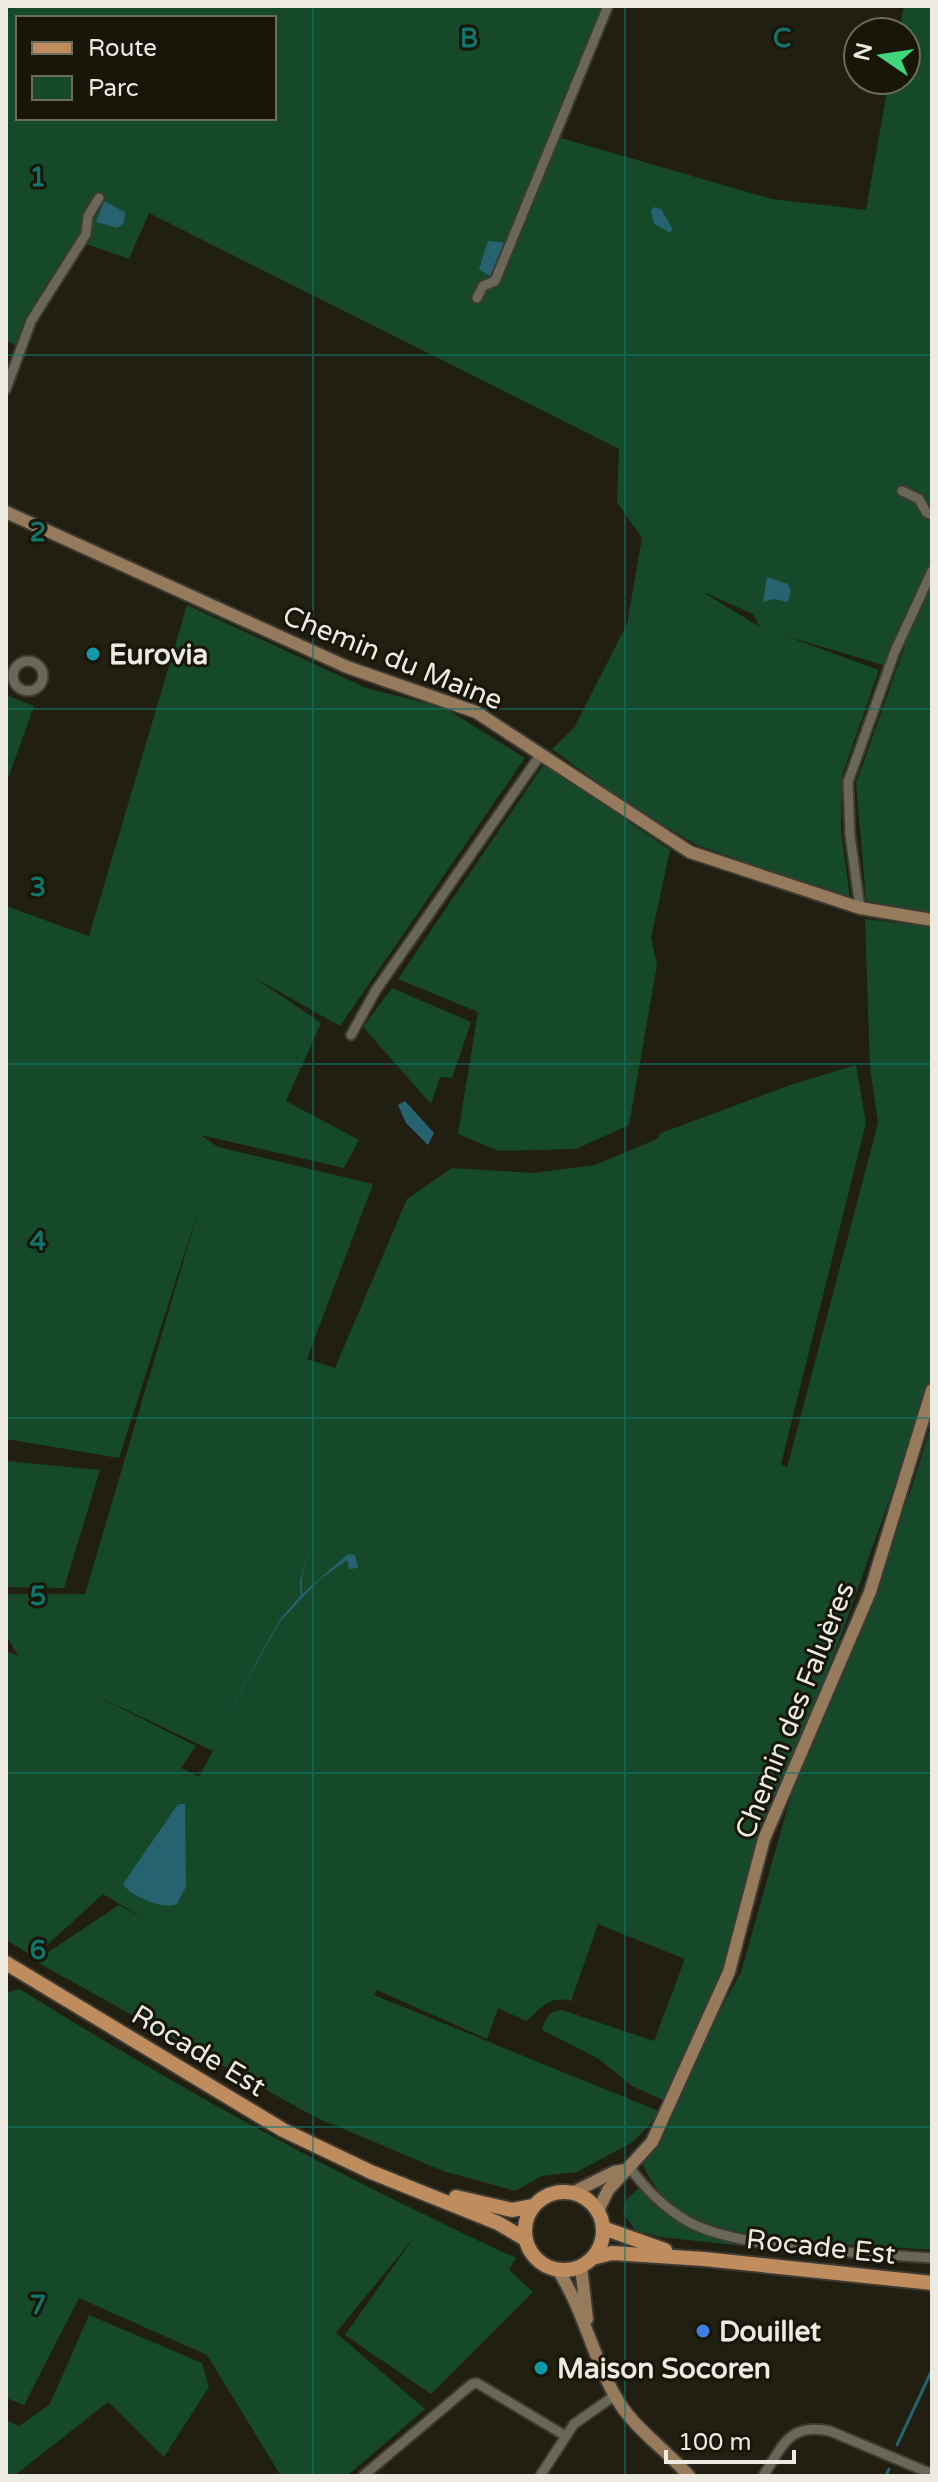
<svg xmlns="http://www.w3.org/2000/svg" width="938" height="2482" viewBox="0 0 938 2482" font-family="'Varela Round',sans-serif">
<rect width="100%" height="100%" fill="#211f12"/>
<path fill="#15492a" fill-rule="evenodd" d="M 6,6 L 613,6 L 561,138 L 772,199 L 866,210 L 889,80 L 906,80 L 906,32 L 899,32 L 904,6 L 932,6 L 932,919 L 866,900 L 856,783 L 906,643 L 893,668 L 783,635 L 879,670 L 842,776 L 841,830 L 850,899 L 697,845 L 626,803 L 552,749 L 574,728 L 627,624 L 642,538 L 617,502 L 619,449 L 149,213 L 129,259 L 75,240 L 29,312 L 16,345 L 6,341 ZM 18,18 L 274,18 L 274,118 L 18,118 ZM 706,593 L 753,614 L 760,627 L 706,594 Z
M 187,605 L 366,688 L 445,708 L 525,758 L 340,1026 L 255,978 L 321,1023 L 286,1101 L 359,1140 L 344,1168 L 201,1135 L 218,1147 L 373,1184 L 307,1359 L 335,1368 L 407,1199 L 452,1168 L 534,1173 L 595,1165 L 657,1139 L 661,1133 L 790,1085 L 856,1065 L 866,1123 L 781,1464 L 787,1468 L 878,1123 L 870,1068 L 865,919 L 932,927 L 932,1380 L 837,1647 L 745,1887 L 730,1954 L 663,2100 L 632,2086 L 599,2059 L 542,2030 C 545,2018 549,2011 562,2010 L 654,2041 L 685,1959 L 598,1924 L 571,2001 C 549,1995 542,2008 526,2021 L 498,2008 L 487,2039 L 377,1990 L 374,1995 L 661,2112 L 633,2142 L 577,2172 L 542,2176 L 515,2191 L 443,2171 L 315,2117 L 35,1961 L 119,1905 L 145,1919 L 103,1894 L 34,1957 L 6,1940 L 6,1651 L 18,1656 L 8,1638 L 6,1594 L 85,1594 L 200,1205 L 119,1458 L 6,1439 L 6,906 L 89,936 ZM 93,1694 L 213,1751 L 199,1777 L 181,1768 L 196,1746 Z
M 6,695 L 34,706 L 6,784 Z
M 544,764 L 670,850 L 651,938 L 657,965 L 629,1125 L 576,1149 L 499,1151 L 458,1134 L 478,1012 L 398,979 Z
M 392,988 L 471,1022 L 452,1078 L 440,1077 L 431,1104 L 363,1027 Z
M 932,1421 L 932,2250 C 862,2244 751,2246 689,2216 C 665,2204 648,2180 639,2156 L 741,1972 L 808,1736 L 912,1487 Z
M 6,1461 L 100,1470 L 64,1588 L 6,1587 Z
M 20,1989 C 179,2089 345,2180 516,2258 L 509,2270 L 533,2292 L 431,2394 L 345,2335 L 415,2236 L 336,2333 L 425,2409 L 347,2476 L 281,2476 L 207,2355 L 79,2298 L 24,2405 L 6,2398 L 6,1993 Z
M 638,2189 L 684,2225 L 752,2247 L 660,2237 L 635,2230 L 623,2212 L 627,2199 Z
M 89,2315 L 202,2363 L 209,2387 L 164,2457 L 108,2402 L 14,2476 L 6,2476 L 6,2420 L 19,2426 L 50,2404 Z"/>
<path fill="#266270" d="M 104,201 L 125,212 L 124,223 L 117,228 L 96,222 Z
M 653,207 L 661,209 L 672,228 L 671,233 L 654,224 L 651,212 Z
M 488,241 L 506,243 L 494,275 L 490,276 L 479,269 Z
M 767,577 L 788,584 L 791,591 L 788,602 L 773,599 L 763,602 Z
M 405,1101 L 434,1133 L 428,1145 L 406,1123 L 398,1105 Z
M 311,1544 L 302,1577 L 302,1594 L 348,1554 L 355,1555 L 358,1568 L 349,1569 L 347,1560 L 319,1580 L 279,1623 L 205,1756 L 279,1621 L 301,1595 L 300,1581 Z
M 178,1804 L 185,1804 L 186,1887 L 177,1904 C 163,1910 130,1896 123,1884 Z"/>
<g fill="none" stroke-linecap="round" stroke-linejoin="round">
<path stroke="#266270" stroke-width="3" d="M 897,2445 L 932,2370
M 886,2476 L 889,2469"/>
<defs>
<path id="street" d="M 477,298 L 483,286 L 495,281 L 608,6
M 6,389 L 31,321 L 86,234 L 88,216 L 99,198
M 902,491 L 919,499 L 926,512 L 932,515
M13 676a15 15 0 1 1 30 0a15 15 0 1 1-30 0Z
M 860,908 L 850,835 L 848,782 L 895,651 L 932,571
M 351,1035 L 376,990 L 541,754
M 629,2167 C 646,2189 663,2207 687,2221 C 737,2250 871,2253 932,2258
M 363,2476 L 472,2384 L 477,2383 L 564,2435
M 540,2476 L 574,2424 L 614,2396
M 763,2476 C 783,2446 789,2422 830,2431 L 932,2474"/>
<path id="secondary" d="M 6,512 L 347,667 L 476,712 L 690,852 L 860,908 L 932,920
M 572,2193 L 614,2172 L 625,2170
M 598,2211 L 608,2190 L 652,2142 L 729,1972 L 764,1839 L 870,1592 L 932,1390
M 581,2267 L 587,2319
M 558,2270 C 583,2309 592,2354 614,2394 C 632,2428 665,2448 689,2476"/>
<path id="primary" d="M 6,1963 L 283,2130 L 371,2172 L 498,2223 L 525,2239
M525 2231a39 39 0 1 1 78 0a39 39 0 1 1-78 0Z
M 456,2197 L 512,2210 L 533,2206
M 603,2228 L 665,2250
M 592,2258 L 612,2253 L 704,2259 L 932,2283"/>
</defs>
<use href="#street" stroke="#3c3a32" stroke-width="13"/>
<use href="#secondary" stroke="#3c3a32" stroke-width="16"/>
<use href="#primary" stroke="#3c3a32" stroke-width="18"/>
<use href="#street" stroke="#6a6758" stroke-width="9"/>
<use href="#secondary" stroke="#957a5b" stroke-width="12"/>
<use href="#primary" stroke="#bf8c5d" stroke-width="14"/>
</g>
<path fill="none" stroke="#0f766e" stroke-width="2" stroke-opacity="0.55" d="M 313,6 L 313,2476M 625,6 L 625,2476M 6,355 L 932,355M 6,709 L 932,709M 6,1064 L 932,1064M 6,1418 L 932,1418M 6,1773 L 932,1773M 6,2127 L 932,2127"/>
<g fill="#0f9aa8" stroke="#181509" stroke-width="3">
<circle cx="93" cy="654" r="8"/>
<circle cx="541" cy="2368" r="8"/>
</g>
<circle fill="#3f7fe0" stroke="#181509" stroke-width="3" cx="703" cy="2331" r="8"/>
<g text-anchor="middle" stroke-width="6" stroke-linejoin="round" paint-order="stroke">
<g font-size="28" font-weight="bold" fill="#eceae1" stroke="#181509" text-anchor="start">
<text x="109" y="664">Eurovia</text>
<text x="719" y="2341">Douillet</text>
<text x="557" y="2378">Maison Socoren</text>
</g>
<g font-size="28" fill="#eceae1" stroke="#181509">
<text transform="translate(393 657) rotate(22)" y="10">Chemin du Maine</text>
<text transform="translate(794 1710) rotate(-68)" y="10">Chemin des Faluères</text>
<text transform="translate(199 2050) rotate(31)" y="10">Rocade Est</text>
<text transform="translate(821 2246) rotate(6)" y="10">Rocade Est</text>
</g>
</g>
<g font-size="26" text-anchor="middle" font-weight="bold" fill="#0f766e" stroke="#181509" stroke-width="6" stroke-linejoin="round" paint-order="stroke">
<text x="469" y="47">B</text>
<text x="782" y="47">C</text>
<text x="38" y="186">1</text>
<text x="38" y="541">2</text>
<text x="38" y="896">3</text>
<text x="38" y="1250">4</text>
<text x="38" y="1605">5</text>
<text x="38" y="1959">6</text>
<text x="38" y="2314">7</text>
</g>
<rect width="938" height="2482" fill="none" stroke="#eceae1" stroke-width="16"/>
<rect x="16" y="16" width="260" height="104" fill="#181509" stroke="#6d6a5f" stroke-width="2"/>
<rect x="32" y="42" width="40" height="12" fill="#bf8c5d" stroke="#6d6a5f" stroke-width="2"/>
<text x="88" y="56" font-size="24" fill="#eceae1">Route</text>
<rect x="32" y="76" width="40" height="24" fill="#15492a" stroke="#6d6a5f" stroke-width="2"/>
<text x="88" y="96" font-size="24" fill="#eceae1">Parc</text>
<g transform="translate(882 56) rotate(283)"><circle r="38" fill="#181509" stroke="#6d6a5f" stroke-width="2"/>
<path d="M0-6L14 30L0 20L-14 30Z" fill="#40d77c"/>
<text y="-12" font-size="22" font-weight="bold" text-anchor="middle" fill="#eceae1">N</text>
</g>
<path d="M666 2450v12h128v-12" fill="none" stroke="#eceae1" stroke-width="4"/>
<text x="678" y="2450" font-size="24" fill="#eceae1" stroke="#181509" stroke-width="6" paint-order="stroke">100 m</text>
</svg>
